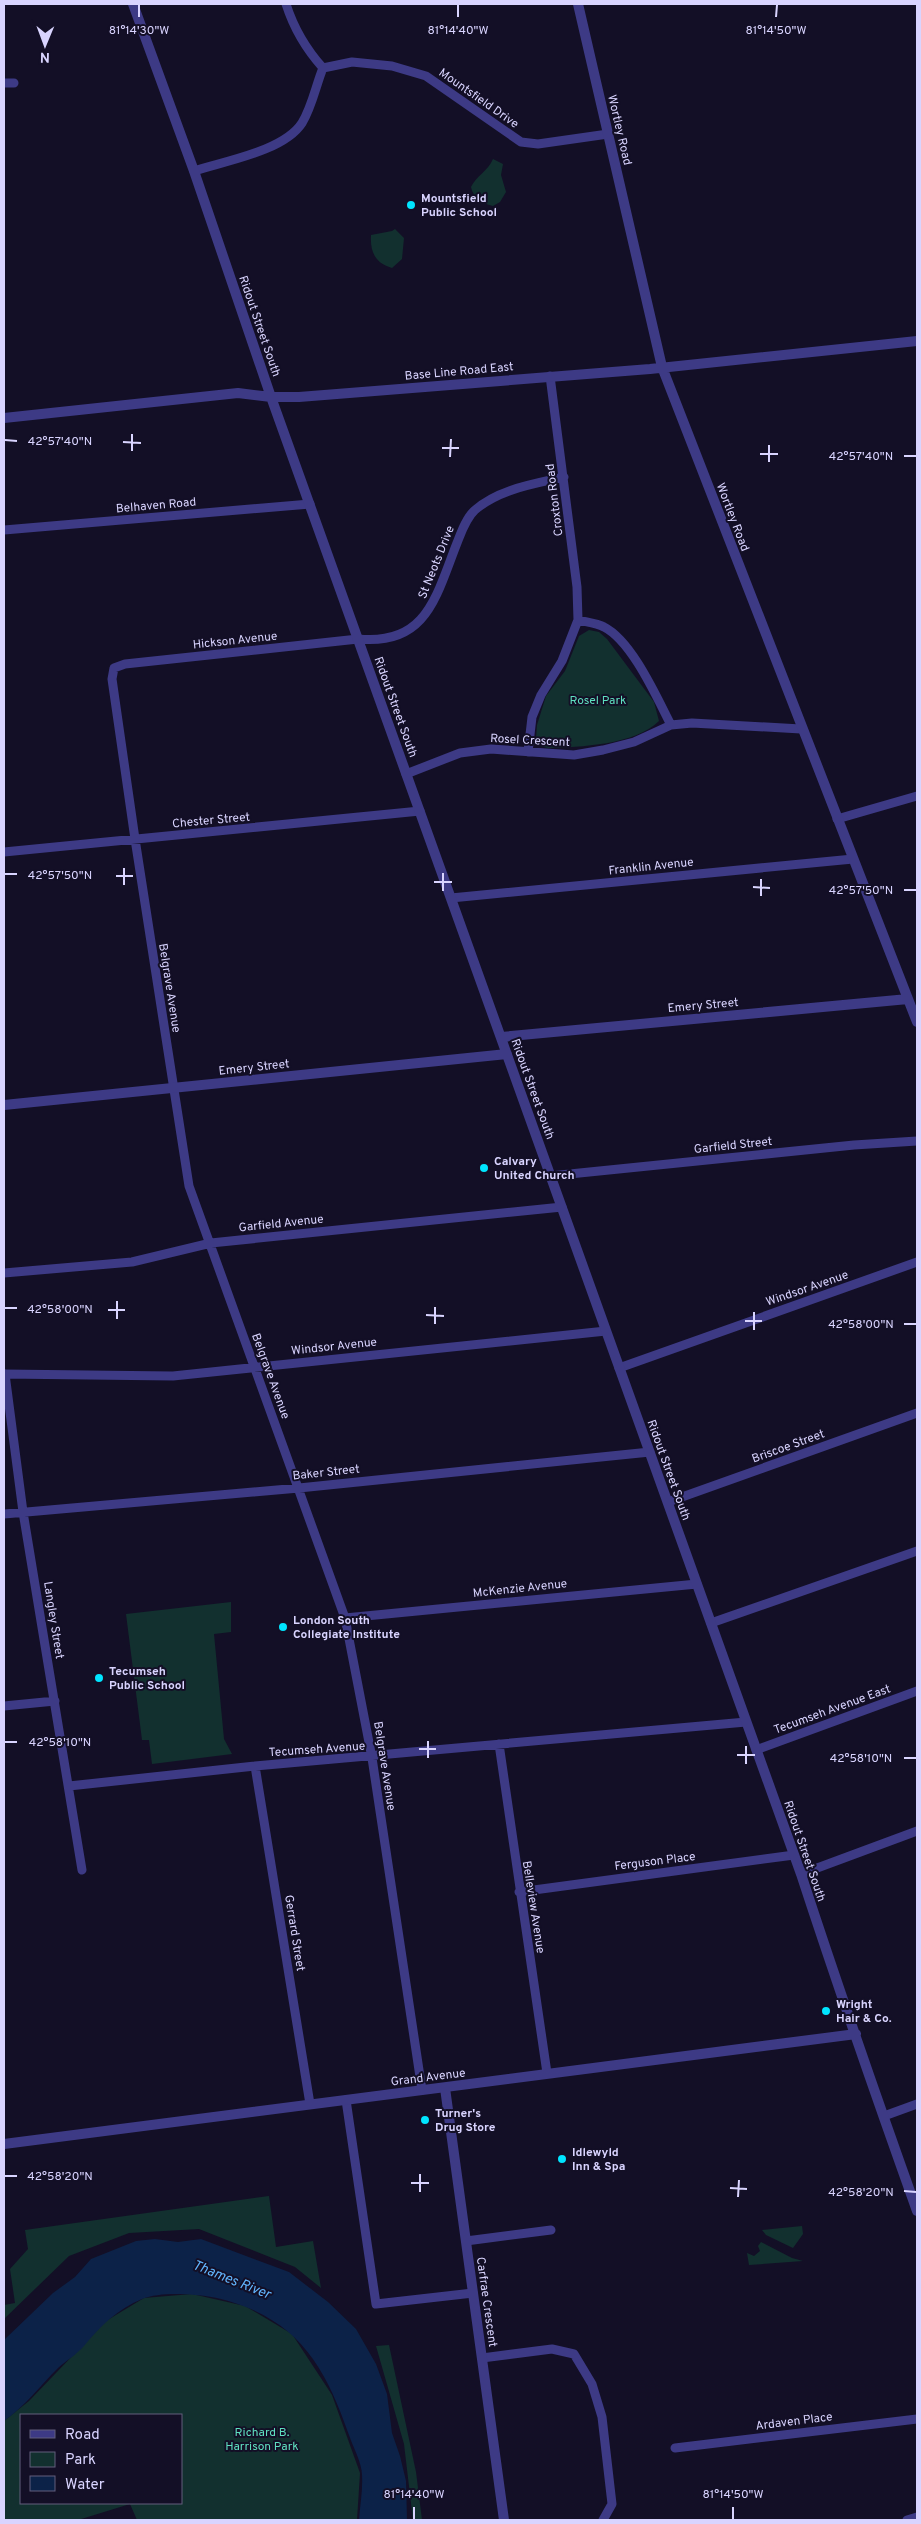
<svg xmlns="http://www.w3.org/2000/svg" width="921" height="2524" viewBox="0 0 921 2524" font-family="Overpass,sans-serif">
<rect width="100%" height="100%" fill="#130f26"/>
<path fill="#12302f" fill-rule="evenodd" d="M 493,159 L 503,164 L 501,175 L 506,192 L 500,202 L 493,206 C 483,204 473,198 471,187 C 476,176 488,171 493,159 Z
M 395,229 L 404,238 L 402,259 L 392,268 C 375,263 370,252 371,235 L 392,231 Z
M 589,630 L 599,632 L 607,639 L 654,702 L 659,721 C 635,745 580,747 548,748 L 540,746 L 536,739 L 537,725 L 546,696 L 565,671 L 579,636 Z
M 231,1602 L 231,1632 L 214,1634 L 224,1739 L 232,1754 L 152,1764 L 149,1740 L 142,1740 L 126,1614 Z
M 269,2196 L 276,2247 L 313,2241 L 321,2288 L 295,2267 L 199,2229 L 129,2233 L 69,2256 L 4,2319 L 4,2305 L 15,2303 L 10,2269 L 28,2249 L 25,2230 Z
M 802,2226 L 803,2234 L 793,2248 L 766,2235 L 762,2230 Z
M 761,2242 L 792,2258 L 803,2261 L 749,2265 L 747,2253 L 754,2256 L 760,2251 L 758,2246 Z
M 192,2294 L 245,2306 L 292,2334 L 332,2395 L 360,2473 L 357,2520 L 137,2520 L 130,2504 L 78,2520 L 4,2520 L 4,2421 L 29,2401 L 106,2321 L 144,2298 ZM 21,2415 L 181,2415 L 181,2503 L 21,2503 Z
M 389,2345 L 416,2472 L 422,2520 L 413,2520 L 404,2444 L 376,2346 Z"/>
<path fill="#0c2248" d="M 155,2239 L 178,2242 L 201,2239 L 289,2272 L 328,2302 L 356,2329 L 376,2364 L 387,2394 L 392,2433 L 400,2456 L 406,2481 L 407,2520 L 359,2520 C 360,2505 363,2490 362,2475 C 362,2463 353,2447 349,2435 C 324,2363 296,2317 217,2298 C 198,2294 161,2291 142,2299 C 118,2309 100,2326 84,2346 C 77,2354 66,2361 58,2368 C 40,2386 25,2406 4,2421 L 4,2340 L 53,2293 L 75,2277 L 91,2259 L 136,2241 Z"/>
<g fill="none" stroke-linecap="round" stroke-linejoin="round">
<path stroke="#3d3a85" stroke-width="9" d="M 286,4 C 294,29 305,48 323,68
M 323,68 L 352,62 L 392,66 L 426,76 L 521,142 L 538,144 L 608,134
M 4,83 L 14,83
M 194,171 C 225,161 284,151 302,123 C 312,107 316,85 323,68
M 4,530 L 310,504
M 578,620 C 586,622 597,623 604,627 C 632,641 657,698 671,725
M 528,752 L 532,717 L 541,695 L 562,661 L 578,620 L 577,587 L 550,376
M 406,774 L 460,753 L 491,749 L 574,755 L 603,750 L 634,742 L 671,725 L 692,723 L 801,729
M 837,819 L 917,796
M 4,852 L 420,811
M 451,898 L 853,859
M 550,1176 L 854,1145 L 917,1141
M 4,1273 L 132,1262 L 211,1243 L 562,1207
M 619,1368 L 917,1262
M 4,1374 L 173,1376 L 606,1331
M 5,1374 L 23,1512 L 82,1870
M 668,1502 L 917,1413
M 4,1514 L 299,1488 L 650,1452
M 345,1618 L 697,1584
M 711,1623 L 917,1551
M 4,1706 L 55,1701
M 499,1744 L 547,2073
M 756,1750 L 917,1691
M 255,1766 L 310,2104
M 69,1786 L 255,1766 L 746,1722
M 801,1874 L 917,1831
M 519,1892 L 794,1855
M 422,2090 L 372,1758 L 345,1618 L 189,1186 L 135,839 L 112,679 L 114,668 L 125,664 L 358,639 C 427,646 436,596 457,543 C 461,533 466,518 475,510 C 499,489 534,484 564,477
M 346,2100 L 376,2304 L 473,2293
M 884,2116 L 917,2104
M 466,2241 L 551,2230
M 482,2358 L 552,2349 L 574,2354 L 592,2384 L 602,2417 L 612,2504 L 603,2520
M 675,2448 L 917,2419
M 907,2520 L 917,2517"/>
<path stroke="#3d3a85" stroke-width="10" d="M 133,4 L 194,171 L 271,397 L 801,1874 C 838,1987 877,2099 917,2211
M 578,4 L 662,367 L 917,1022
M 4,418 L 238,393 L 271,397 L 299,397 L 650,369 L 917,341
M 501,1037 L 908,999
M 4,1105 L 507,1054
M 445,2088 L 504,2520
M 4,2144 L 856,2034"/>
</g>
<path fill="none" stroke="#d9d4ff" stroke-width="2" d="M 139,17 L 139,5M 458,17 L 458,5M 776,17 L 777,5M 5,440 L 17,441M 123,442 L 141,443M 442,448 L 459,448M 132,451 L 132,434M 760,454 L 778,454M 904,456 L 916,456M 450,457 L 451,439M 769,462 L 769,445M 5,874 L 17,874M 116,876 L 133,876M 434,882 L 452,882M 124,885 L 124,868M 753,887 L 770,888M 904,890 L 916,890M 443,891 L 443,873M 761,896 L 761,879M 5,1308 L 17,1308M 108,1310 L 125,1310M 426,1315 L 444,1316M 117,1319 L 117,1301M 745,1321 L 762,1321M 435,1324 L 435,1307M 904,1324 L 916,1324M 754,1330 L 754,1312M 5,1742 L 17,1742M 419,1749 L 436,1749M 737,1755 L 755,1755M 428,1758 L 428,1741M 904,1758 L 916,1758M 746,1764 L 746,1746M 5,2176 L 17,2176M 411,2183 L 429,2183M 730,2188 L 747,2189M 904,2191 L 916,2192M 420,2192 L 420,2174M 738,2197 L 739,2180M 414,2519 L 414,2507M 733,2519 L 733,2507"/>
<g fill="#00e5ff" stroke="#130f26" stroke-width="2">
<circle cx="411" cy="205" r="5"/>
<circle cx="484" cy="1168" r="5"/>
<circle cx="283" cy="1627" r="5"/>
<circle cx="99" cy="1678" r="5"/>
<circle cx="826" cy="2011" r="5"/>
<circle cx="425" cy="2120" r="5"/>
<circle cx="562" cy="2159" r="5"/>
</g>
<g text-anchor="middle" stroke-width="4" stroke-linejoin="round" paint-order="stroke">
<g font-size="12" fill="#d9d4ff" stroke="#130f26">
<text transform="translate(479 98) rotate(35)" y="4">Mountsfield Drive</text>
<text transform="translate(620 130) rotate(77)" y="4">Wortley Road</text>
<text transform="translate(260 326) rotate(71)" y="4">Ridout Street South</text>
<text transform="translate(459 371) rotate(-5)" y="4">Base Line Road East</text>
<text transform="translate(554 500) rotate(-97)" y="4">Croxton Road</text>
<text transform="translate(156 505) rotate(-5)" y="4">Belhaven Road</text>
<text transform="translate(733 517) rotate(69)" y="4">Wortley Road</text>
<text transform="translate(436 562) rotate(-68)" y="4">St Neots Drive</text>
<text transform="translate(235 640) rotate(-6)" y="4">Hickson Avenue</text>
<text transform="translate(396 707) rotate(70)" y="4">Ridout Street South</text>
<text transform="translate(530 740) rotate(3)" y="4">Rosel Crescent</text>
<text transform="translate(211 820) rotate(-5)" y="4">Chester Street</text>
<text transform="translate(651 866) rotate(-6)" y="4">Franklin Avenue</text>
<text transform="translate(170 988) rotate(81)" y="4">Belgrave Avenue</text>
<text transform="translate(703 1005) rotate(-5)" y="4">Emery Street</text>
<text transform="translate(254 1067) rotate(-6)" y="4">Emery Street</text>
<text transform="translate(533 1089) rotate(70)" y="4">Ridout Street South</text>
<text transform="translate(733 1145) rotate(-6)" y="4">Garfield Street</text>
<text transform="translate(281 1223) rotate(-6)" y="4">Garfield Avenue</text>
<text transform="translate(807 1288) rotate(-19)" y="4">Windsor Avenue</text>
<text transform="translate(334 1346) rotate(-6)" y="4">Windsor Avenue</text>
<text transform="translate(271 1376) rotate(70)" y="4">Belgrave Avenue</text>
<text transform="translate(788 1446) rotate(-20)" y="4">Briscoe Street</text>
<text transform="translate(669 1470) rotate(70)" y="4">Ridout Street South</text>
<text transform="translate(326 1472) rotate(-6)" y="4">Baker Street</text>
<text transform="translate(520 1588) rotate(-6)" y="4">McKenzie Avenue</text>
<text transform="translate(54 1620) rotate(81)" y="4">Langley Street</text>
<text transform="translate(832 1709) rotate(-20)" y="4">Tecumseh Avenue East</text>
<text transform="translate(317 1749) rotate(-4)" y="4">Tecumseh Avenue</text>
<text transform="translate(385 1766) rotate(81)" y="4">Belgrave Avenue</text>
<text transform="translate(805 1851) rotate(71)" y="4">Ridout Street South</text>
<text transform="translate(655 1861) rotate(-7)" y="4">Ferguson Place</text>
<text transform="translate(534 1907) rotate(81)" y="4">Belleview Avenue</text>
<text transform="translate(295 1933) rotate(81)" y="4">Gerrard Street</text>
<text transform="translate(428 2077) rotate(-7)" y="4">Grand Avenue</text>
<text transform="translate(487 2302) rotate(82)" y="4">Carfrae Crescent</text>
<text transform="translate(794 2421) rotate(-7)" y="4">Ardaven Place</text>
</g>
<g font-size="12" font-weight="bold" fill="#d9d4ff" stroke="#130f26" text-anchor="start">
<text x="421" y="202">Mountsfield<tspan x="421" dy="14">Public School</tspan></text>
<text x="494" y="1165">Calvary<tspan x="494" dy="14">United Church</tspan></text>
<text x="293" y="1624">London South<tspan x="293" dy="14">Collegiate Institute</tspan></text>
<text x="109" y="1675">Tecumseh<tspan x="109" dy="14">Public School</tspan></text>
<text x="836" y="2008">Wright<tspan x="836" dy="14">Hair &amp; Co.</tspan></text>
<text x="435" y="2117">Turner's<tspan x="435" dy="14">Drug Store</tspan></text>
<text x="572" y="2156">Idlewyld<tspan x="572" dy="14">Inn &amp; Spa</tspan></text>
</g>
<g font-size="12" fill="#5fe0c0" stroke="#130f26">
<text x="598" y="704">Rosel Park</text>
<text x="262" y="2436">Richard B.<tspan x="262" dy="14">Harrison Park</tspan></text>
</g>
<g font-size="14" font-style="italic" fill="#62b6ff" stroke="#130f26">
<text transform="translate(232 2279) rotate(22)" y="5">Thames River</text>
</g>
</g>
<g font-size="12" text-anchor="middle" fill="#d9d4ff" stroke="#130f26" stroke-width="4" stroke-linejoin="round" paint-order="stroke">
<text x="139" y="34">81°14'30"W</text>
<text x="458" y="34">81°14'40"W</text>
<text x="776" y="34">81°14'50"W</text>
<text x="60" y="445">42°57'40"N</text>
<text x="861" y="460">42°57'40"N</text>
<text x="60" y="879">42°57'50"N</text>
<text x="861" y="894">42°57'50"N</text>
<text x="60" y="1313">42°58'00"N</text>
<text x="861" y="1328">42°58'00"N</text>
<text x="60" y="1746">42°58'10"N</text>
<text x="861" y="1762">42°58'10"N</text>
<text x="60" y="2180">42°58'20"N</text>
<text x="861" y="2196">42°58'20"N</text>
<text x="414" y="2498">81°14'40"W</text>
<text x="733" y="2498">81°14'50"W</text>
</g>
<rect width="921" height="2524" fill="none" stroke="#d9d4ff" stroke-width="10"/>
<rect x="20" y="2414" width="162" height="90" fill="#130f26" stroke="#625e7d"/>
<rect x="30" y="2430" width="25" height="8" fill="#3d3a85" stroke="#625e7d"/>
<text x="65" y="2439" font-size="15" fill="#d9d4ff">Road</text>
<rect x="30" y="2452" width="25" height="15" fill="#12302f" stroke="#625e7d"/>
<text x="65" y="2464" font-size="15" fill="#d9d4ff">Park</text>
<rect x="30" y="2476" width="25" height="15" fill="#0c2248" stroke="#625e7d"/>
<text x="65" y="2489" font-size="15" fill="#d9d4ff">Water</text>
<g transform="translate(45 45) rotate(181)" stroke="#130f26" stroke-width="4" paint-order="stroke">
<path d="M0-4L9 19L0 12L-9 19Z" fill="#d9d4ff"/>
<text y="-8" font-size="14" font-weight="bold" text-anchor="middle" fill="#d9d4ff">N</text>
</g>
</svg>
